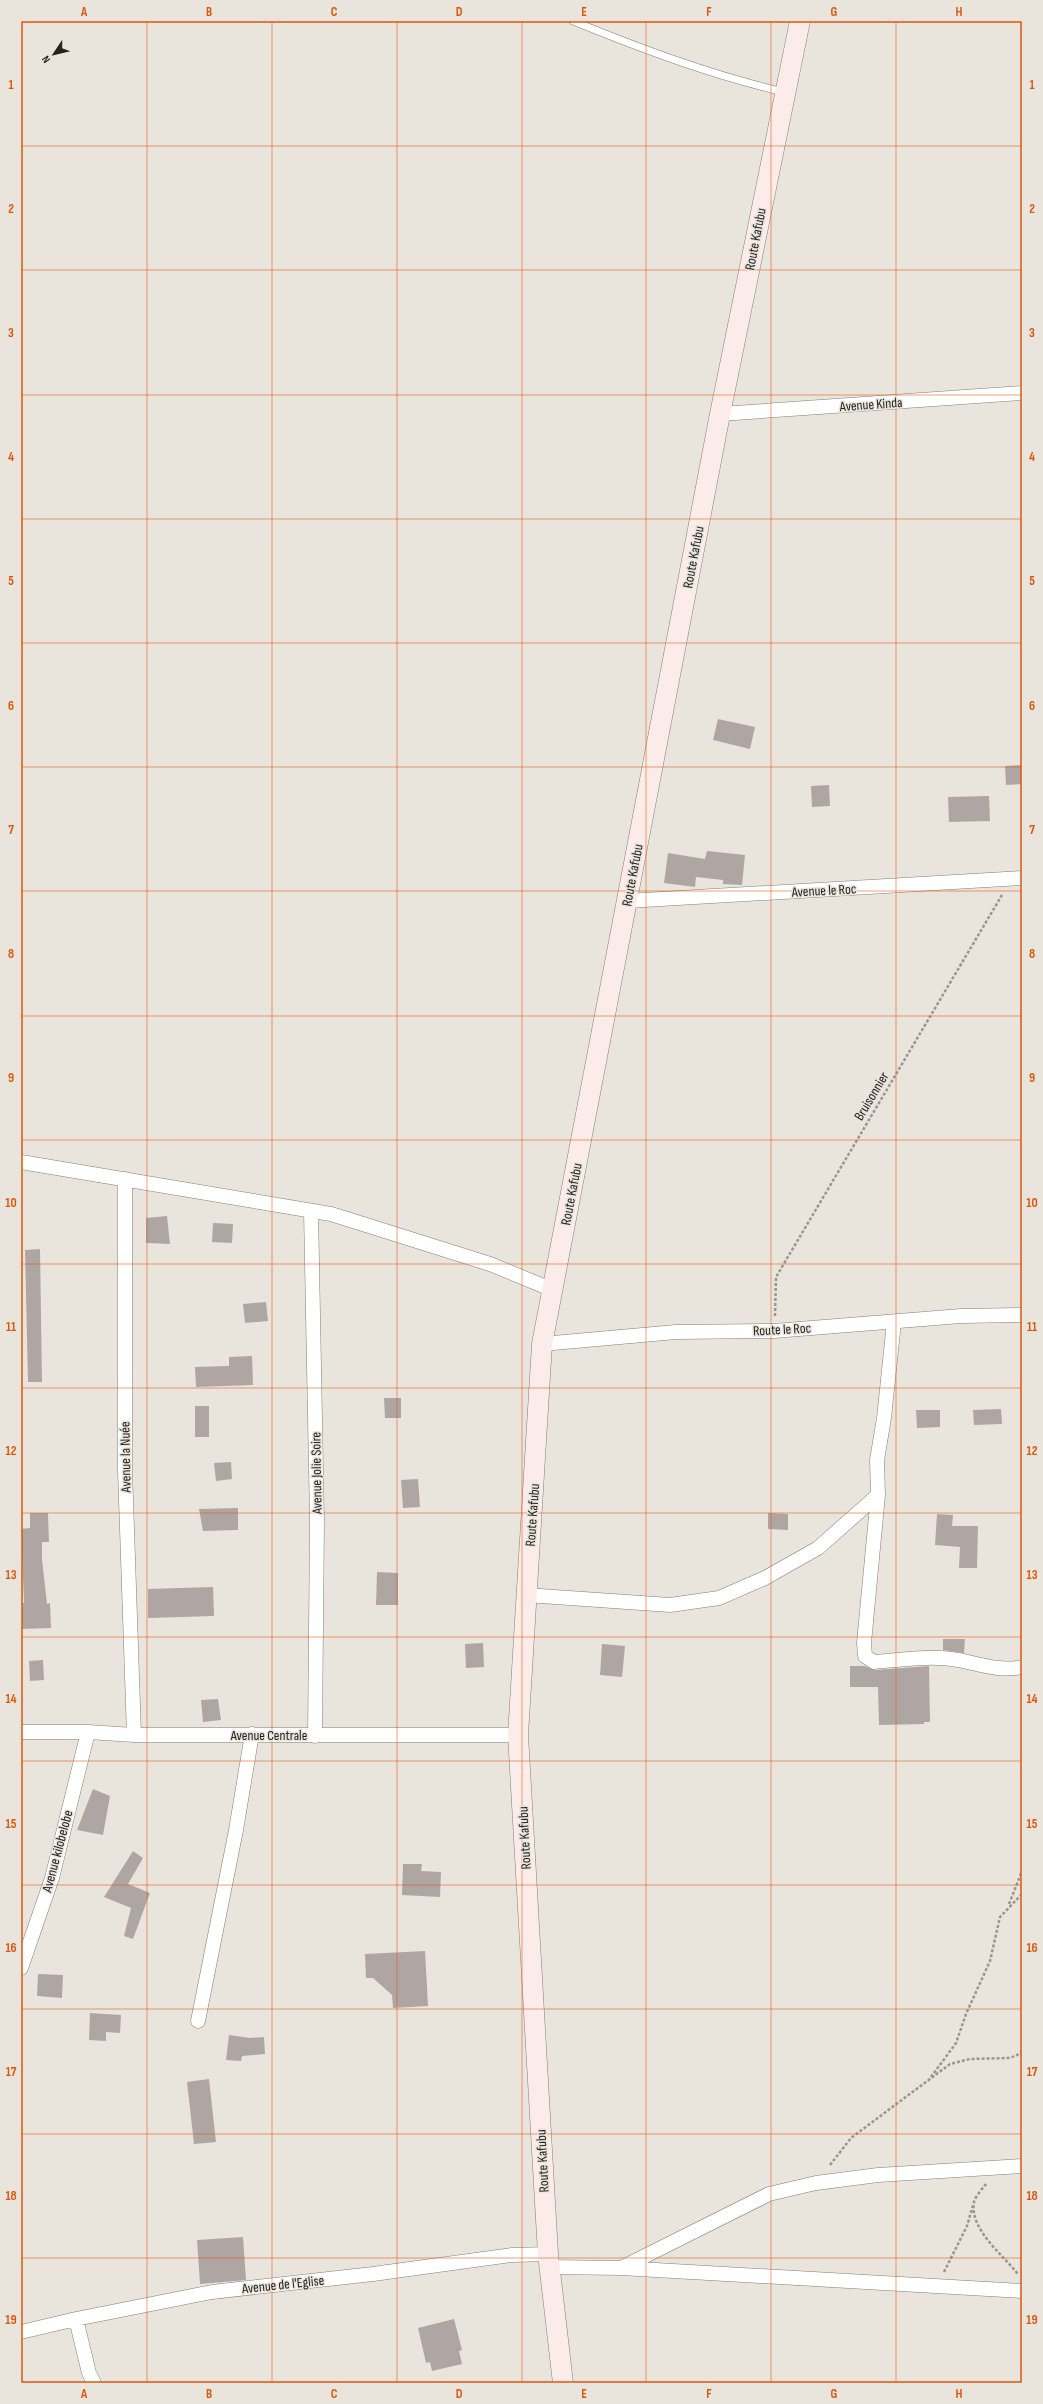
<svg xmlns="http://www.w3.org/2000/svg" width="1043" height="2404" viewBox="0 0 1043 2404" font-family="'Sofia Sans Condensed',sans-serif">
<rect width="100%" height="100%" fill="#e9e5dd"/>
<path fill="#afa6a4" d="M 718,719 L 755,727 L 750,749 L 713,740 Z
M 1022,765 L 1022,784 L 1006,785 L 1005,766 Z
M 829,785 L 830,806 L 812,807 L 811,786 Z
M 989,796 L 990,821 L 949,822 L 948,797 Z
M 707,851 L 745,855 L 742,885 L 723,884 L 723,880 L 696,877 L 695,887 L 664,883 L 668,853 L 705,859 Z
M 167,1216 L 170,1244 L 146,1243 L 146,1218 Z
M 213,1223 L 233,1224 L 232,1243 L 212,1242 Z
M 40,1249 L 42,1382 L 28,1382 L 25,1250 Z
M 266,1302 L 268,1321 L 245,1323 L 243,1304 Z
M 252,1356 L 253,1385 L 196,1387 L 195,1367 L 229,1366 L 229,1357 Z
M 384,1398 L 401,1398 L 401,1418 L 385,1418 Z
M 195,1406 L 209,1406 L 209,1437 L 195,1437 Z
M 1001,1409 L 1002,1424 L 974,1425 L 973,1410 Z
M 916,1410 L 940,1410 L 940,1427 L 917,1428 Z
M 231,1462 L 232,1479 L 216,1481 L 214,1463 Z
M 418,1479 L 420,1507 L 403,1508 L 401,1480 Z
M 238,1508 L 238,1530 L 203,1531 L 199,1509 Z
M 30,1513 L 48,1513 L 49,1542 L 42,1542 L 42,1559 L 47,1604 L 50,1603 L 51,1628 L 21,1629 L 21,1603 L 24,1603 L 21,1529 L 30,1528 Z
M 768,1513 L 788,1514 L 788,1530 L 768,1529 Z
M 937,1514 L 953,1515 L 952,1526 L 978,1526 L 977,1568 L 959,1568 L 960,1547 L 935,1545 Z
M 377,1572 L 398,1573 L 398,1605 L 376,1605 Z
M 213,1587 L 214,1616 L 148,1618 L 148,1589 Z
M 943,1639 L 965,1639 L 964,1653 L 943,1650 Z
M 483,1643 L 484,1667 L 466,1668 L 465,1644 Z
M 602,1644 L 625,1646 L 622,1677 L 600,1675 Z
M 43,1660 L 44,1680 L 30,1681 L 29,1661 Z
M 850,1666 L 864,1666 L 875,1670 L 929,1666 L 930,1722 L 924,1722 L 924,1724 L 879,1725 L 878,1687 L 850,1687 Z
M 218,1699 L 221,1720 L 203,1722 L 201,1700 Z
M 93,1789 L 110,1796 L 103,1835 L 77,1830 Z
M 133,1851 L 143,1858 L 128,1884 L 150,1893 L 133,1939 L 124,1936 L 131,1908 L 104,1897 Z
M 403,1864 L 422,1864 L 421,1871 L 441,1872 L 440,1897 L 402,1895 Z
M 425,1951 L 428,2006 L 393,2008 L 392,1995 L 373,1978 L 366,1978 L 365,1954 Z
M 38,1974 L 63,1975 L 62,1998 L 37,1996 Z
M 90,2013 L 121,2015 L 120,2033 L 106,2032 L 106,2041 L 89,2040 Z
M 229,2035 L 250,2038 L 264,2037 L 265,2054 L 242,2056 L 241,2061 L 226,2060 Z
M 209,2079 L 216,2142 L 194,2144 L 187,2082 Z
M 243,2237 L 246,2280 L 200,2284 L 197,2240 Z
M 454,2319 L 462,2350 L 459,2351 L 462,2364 L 432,2371 L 430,2362 L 426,2363 L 418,2328 Z"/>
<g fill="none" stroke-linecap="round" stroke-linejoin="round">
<defs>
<path id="lane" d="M 573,21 C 642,49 711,75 784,92"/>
<path id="street" d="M 720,414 L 1022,393
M 627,901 L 1022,878
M 21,1162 L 331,1214 L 490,1264 L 553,1290
M 125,1179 L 125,1470 L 134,1735
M 311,1211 L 317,1521 L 315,1736
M 542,1344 L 676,1332 L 774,1331 L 961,1316 L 1022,1315
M 878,1495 L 864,1643 L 865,1656 L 874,1662 C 901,1660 930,1655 958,1660 C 980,1664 999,1672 1022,1667
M 526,1595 L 670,1605 L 719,1598 L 765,1578 L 818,1548 L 878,1495 L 877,1460 L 884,1418 L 894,1322
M 21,1732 L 88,1732 L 134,1735 L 518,1735
M 21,1968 L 52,1878 L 88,1732
M 198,2021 L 236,1830 L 252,1734
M 549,2267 L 621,2268 L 1022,2291
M 621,2268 L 769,2194 L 816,2183 L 878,2175 L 1022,2166
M 76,2319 L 89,2373 L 94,2383
M 21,2332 L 76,2319 L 212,2292 L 373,2274 L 512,2255 L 548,2254"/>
<path id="secondary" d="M 563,2383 L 548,2254 L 518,1735 L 542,1344 L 720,414 L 800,21"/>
</defs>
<use href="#lane" stroke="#827f77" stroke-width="8"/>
<use href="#street" stroke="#827f77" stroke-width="15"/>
<use href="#secondary" stroke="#827f77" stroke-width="21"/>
<path stroke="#999690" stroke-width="2.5" stroke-dasharray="3 2" stroke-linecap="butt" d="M 775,1316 L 776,1277 L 1002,895
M 1009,1904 L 1022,1871
M 931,2077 L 956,2043 L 966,2014 L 990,1961 L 1000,1917 L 1022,1894
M 830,2165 L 851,2138 L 950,2064 L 970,2059 L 1008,2058 L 1016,2056 L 1022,2051
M 986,2184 C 982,2189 975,2197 974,2202 C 969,2229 1003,2255 1018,2274
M 944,2272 L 967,2226 L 973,2205"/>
<use href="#lane" stroke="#fff" stroke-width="7"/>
<use href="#street" stroke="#fff" stroke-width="14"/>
<use href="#secondary" stroke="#fbece9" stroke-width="20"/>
</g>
<path fill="none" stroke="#de560d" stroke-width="1" stroke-opacity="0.55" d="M 147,21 L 147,2383M 272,21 L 272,2383M 397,21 L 397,2383M 522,21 L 522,2383M 646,21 L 646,2383M 771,21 L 771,2383M 896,21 L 896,2383M 21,146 L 1022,146M 21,270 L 1022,270M 21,395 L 1022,395M 21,519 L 1022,519M 21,643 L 1022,643M 21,767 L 1022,767M 21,891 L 1022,891M 21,1016 L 1022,1016M 21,1140 L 1022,1140M 21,1264 L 1022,1264M 21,1388 L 1022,1388M 21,1513 L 1022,1513M 21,1637 L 1022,1637M 21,1761 L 1022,1761M 21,1885 L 1022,1885M 21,2009 L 1022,2009M 21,2134 L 1022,2134M 21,2258 L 1022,2258"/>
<g text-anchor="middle" stroke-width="3" stroke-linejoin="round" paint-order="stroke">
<g font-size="14" fill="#242320" stroke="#e9e5dd">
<text transform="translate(755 239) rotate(-79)" y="5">Route Kafubu</text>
<text transform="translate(871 404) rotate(-4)" y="5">Avenue Kinda</text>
<text transform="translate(693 557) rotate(-79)" y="5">Route Kafubu</text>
<text transform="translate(632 875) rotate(-79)" y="5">Route Kafubu</text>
<text transform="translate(824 890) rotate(-3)" y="5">Avenue le Roc</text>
<text transform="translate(871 1096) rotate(-59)" y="5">Bruisonnier</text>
<text transform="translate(571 1194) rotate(-79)" y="5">Route Kafubu</text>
<text transform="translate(782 1329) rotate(-3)" y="5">Route le Roc</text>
<text transform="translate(125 1457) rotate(-91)" y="5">Avenue la Nuée</text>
<text transform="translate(316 1473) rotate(-91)" y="5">Avenue Jolie Soire</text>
<text transform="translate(532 1515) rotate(-86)" y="5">Route Kafubu</text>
<text x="269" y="1740">Avenue Centrale</text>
<text transform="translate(524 1838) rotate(-93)" y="5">Route Kafubu</text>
<text transform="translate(57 1851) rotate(-75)" y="5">Avenue kilobelobe</text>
<text transform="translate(542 2161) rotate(-93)" y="5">Route Kafubu</text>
<text transform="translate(283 2284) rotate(-6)" y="5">Avenue de l'Eglise</text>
</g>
</g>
<rect width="1043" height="2404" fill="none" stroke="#e9e5dd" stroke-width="44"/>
<g transform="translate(54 54) rotate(235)" stroke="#e9e5dd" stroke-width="3" paint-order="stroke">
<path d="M0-3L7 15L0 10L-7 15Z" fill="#242320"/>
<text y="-6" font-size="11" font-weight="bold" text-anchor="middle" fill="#242320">N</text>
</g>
<rect x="22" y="22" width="999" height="2360" fill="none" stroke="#de560d" stroke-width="1.5"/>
<g font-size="13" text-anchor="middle" font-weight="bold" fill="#de560d">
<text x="84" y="16">A</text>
<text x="209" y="16">B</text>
<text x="334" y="16">C</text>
<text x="459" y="16">D</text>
<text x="584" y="16">E</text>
<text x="709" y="16">F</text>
<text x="834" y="16">G</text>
<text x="959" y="16">H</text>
<text x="11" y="89">1</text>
<text x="1032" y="89">1</text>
<text x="11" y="213">2</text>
<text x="1032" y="213">2</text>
<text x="11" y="337">3</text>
<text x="1032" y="337">3</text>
<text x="11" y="461">4</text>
<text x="1032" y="461">4</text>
<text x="11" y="585">5</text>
<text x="1032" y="585">5</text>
<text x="11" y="710">6</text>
<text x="1032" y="710">6</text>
<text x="11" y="834">7</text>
<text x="1032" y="834">7</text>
<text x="11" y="958">8</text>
<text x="1032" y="958">8</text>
<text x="11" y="1082">9</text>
<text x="1032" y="1082">9</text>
<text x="11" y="1207">10</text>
<text x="1032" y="1207">10</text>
<text x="11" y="1331">11</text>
<text x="1032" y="1331">11</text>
<text x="11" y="1455">12</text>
<text x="1032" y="1455">12</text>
<text x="11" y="1579">13</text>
<text x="1032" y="1579">13</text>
<text x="11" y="1703">14</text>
<text x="1032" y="1703">14</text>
<text x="11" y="1828">15</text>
<text x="1032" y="1828">15</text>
<text x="11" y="1952">16</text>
<text x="1032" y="1952">16</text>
<text x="11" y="2076">17</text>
<text x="1032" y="2076">17</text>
<text x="11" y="2200">18</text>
<text x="1032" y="2200">18</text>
<text x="11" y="2324">19</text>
<text x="1032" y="2324">19</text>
<text x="84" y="2398">A</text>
<text x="209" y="2398">B</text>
<text x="334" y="2398">C</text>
<text x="459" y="2398">D</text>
<text x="584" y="2398">E</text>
<text x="709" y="2398">F</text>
<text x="834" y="2398">G</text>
<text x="959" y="2398">H</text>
</g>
</svg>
